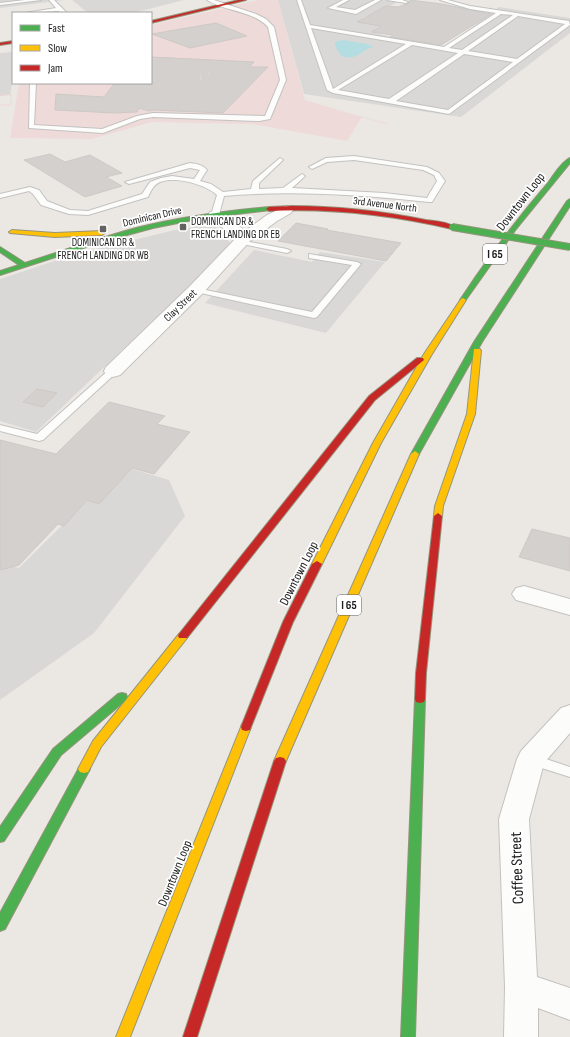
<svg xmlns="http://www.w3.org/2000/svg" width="570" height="1037" viewBox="0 0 570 1037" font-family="'Sofia Sans Condensed',sans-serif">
<rect width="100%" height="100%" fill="#ebe8e4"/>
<path fill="#eedad9" d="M 258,0 L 278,0 L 305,100 L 362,117 L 347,141 L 253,124 L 152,122 L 92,139 L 10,138 L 19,83 L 151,83 L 151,25 Z"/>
<path fill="#d9d8d6" d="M 0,0 L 64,0 L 0,8 Z
M 72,0 L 184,0 L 133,13 L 88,13 Z
M 278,0 L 403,0 L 362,18 L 385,23 L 370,32 L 445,48 L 499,7 L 570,18 L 570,33 L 461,117 L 304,94 Z
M 13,52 L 13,78 L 10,95 L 0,96 L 0,53 Z
M 214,224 L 232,245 L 36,432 L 0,421 L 0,279 L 76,254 L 175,230 Z
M 254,250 L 312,262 L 320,252 L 385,262 L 326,333 L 205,303 Z
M 122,466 L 169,480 L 185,516 L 94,633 L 0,700 L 0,563 L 19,568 Z"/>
<path fill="#b4dde1" d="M 343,40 L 367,44 L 374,47 C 361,49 359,60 344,57 C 339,54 335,48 335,42 Z"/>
<path fill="#d3d0cd" stroke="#cec9c5" d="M 410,0 L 442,4 L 491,14 L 441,45 L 390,37 L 393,35 L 371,32 L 381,26 L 357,22 L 386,6 L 398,7 L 409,3 Z
M 216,23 L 247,36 L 190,48 L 152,34 Z
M 151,57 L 254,62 L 249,67 L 268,67 L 223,113 L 153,110 L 149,111 L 139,108 L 137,112 L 114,113 L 55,110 L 56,94 L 104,97 L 114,84 L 151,84 Z
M 50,154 L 65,162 L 90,155 L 122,173 L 106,177 L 122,186 L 85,197 L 24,160 Z
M 296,223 L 328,229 L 327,230 L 401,243 L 386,261 L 278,241 Z
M 37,389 L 57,393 L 43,407 L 23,402 Z
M 109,402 L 165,416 L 157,424 L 190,432 L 154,474 L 132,468 L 99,504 L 87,500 L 64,526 L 58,524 L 19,565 L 0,570 L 0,440 L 56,454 Z
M 532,529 L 570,538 L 570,571 L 519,557 Z"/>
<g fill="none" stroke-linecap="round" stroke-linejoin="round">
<defs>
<path id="lane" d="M 25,0 L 41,0 L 0,5 L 0,3 Z
M 49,0 L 54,0 L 67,13 L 61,13 L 59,11 L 25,13 L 56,8 Z
M 207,0 L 214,0 L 256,14 L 266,19 L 274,27 L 286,80 L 270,119 L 259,121 L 153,117 L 140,119 L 103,133 L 29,128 L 30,83 L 36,83 L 34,125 L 102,129 L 137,116 L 153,113 L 265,116 L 280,80 L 268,27 C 252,10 226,12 207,0 Z
M 297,0 L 301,0 L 310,25 L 444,47 L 496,13 L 470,9 L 440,0 L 448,0 L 470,6 L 569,21 L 570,25 L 449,114 L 333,93 L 327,90 ZM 501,14 L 513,15 L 462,50 L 449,48 ZM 518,16 L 565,24 L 517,59 L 468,51 ZM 311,28 L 406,44 L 333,89 ZM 412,45 L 458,53 L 389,99 L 338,90 ZM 464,54 L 513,62 L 448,110 L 396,101 Z
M 343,0 L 349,0 L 336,7 L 355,10 L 375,0 L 381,0 L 356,14 L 328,8 Z
M 387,0 L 402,0 L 408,2 L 406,3 Z
M 354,156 L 427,167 L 439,173 L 445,181 L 432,202 L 429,202 C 361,195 292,190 224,196 L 219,215 L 215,217 L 211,215 L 217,195 C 205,184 175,176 160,182 C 153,185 151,191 148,197 L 88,215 L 69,214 L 41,205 L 33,194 L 29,191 L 0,198 L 0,194 L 30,187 L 39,190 L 47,201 L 70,210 L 88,211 L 142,194 L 150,182 L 161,178 L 172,176 L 194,179 L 200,170 L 190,168 L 129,184 L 125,182 L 190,163 C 197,164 203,165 207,170 L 200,181 L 211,184 L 223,192 L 251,189 L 253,181 L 280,158 L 283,160 L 259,183 L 259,189 L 283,188 L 302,174 L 305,176 L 304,177 L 292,188 L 384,193 L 427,198 L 437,181 L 434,175 L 423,170 L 354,160 L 327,162 L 312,169 L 309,167 L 326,158 Z
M 239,240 L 287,249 L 291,251 L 287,253 L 242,244 L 239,244 Z
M 309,254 L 357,262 L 361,264 L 317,317 L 314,318 L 196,292 L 192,290 L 196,288 L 312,312 L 352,265 L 309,258 Z
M 113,368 L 116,369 L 118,371 L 116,373 L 43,440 L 39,441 L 0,431 L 0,425 L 37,434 L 110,369 Z
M 531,754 L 570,767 L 570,777 L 526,763 L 524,759 L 526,755 Z"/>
<path id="street" d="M 286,206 L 291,207 L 293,210 L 291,213 L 277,221 L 250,241 L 202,294 L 120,375 L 113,377 L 106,375 L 104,371 L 106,367 L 190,286 L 236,238 L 210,218 L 208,215 L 210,212 C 223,209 235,223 245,231 L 267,215 Z
M 524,586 L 570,599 L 570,615 L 516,600 L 512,594 L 516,588 Z
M 570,705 L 570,733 L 544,763 L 529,819 L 537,977 L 570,988 L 570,1020 L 538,1008 L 538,1037 L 504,1037 L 505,987 L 499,819 L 517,759 L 521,751 L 561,708 Z"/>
<path id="fast" d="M 570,158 L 570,163 L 516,229 L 465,301 L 461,301 L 460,300 C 487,259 516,220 548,183 C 554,175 561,162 570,158 Z
M 570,199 L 570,206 L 482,342 L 419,454 L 418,456 L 412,456 L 411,454 L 474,342 L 567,201 Z
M 269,207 L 271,208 L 271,210 L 203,218 L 153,228 L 105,241 L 0,275 L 0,271 L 19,265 L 0,252 L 0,247 L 25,263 C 62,251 99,238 136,228 C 180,217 224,211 269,207 Z
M 122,693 L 126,694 L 127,697 L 126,700 L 61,755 L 4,841 L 0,842 L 0,827 L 53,749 L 118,694 Z
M 420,695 L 424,696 L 425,699 L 415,1037 L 401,1037 L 415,699 L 416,696 Z
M 84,765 L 88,766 L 90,769 L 5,929 L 0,931 L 0,913 L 80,766 Z"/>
<path id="slow" d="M 12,230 L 55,233 L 102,231 L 105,233 L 102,235 L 55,237 L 10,233 L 9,232 Z
M 463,298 L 466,300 L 432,354 L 381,443 L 322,564 L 317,567 L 314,566 L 312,564 L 373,443 L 424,354 L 461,299 Z
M 474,349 L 480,349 L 481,351 L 475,414 L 443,506 L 442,516 L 438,519 L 434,516 L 435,506 L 467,414 Z
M 415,451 L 419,454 L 286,761 L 284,764 L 280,765 L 276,764 L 274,761 L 411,454 Z
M 183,632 L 187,634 L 188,636 L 187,638 L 101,747 L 88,772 L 84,773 L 80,772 L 78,769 L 93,741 L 179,634 Z
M 246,723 L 250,724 L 251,727 L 130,1037 L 116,1037 L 241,727 L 242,724 Z"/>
<path id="jam" d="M 239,0 L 246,0 L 151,23 L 151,21 Z
M 13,41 L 13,43 L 0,45 L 0,43 Z
M 292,206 C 337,206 381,211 426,220 C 435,221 448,222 455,227 L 452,229 C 391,215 331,208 269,211 L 266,209 L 269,207 Z
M 417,358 L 423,358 L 424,360 L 375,400 L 187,638 L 179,638 L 178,636 L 179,634 L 369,396 Z
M 438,513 L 442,516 L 426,673 L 425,699 L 424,702 L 420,703 L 416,702 L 415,699 L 416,673 L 434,516 Z
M 317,561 L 322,564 L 293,622 L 251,727 L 250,730 L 246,731 L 242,730 L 241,727 L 283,622 L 312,564 Z
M 280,757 L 284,758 L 286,761 L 197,1037 L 183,1037 L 274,761 L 276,758 Z"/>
</defs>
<use href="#lane" stroke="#c3c2c0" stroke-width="2"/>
<use href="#street" stroke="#c3c2c0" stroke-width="2"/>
<use href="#fast" stroke="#96947c" stroke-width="2"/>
<use href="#slow" stroke="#96947c" stroke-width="2"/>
<use href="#jam" stroke="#96947c" stroke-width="2"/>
<path stroke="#ebd7d6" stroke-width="1.5" stroke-dasharray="1 1" stroke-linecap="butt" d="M 209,73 L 209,75
M 201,75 L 201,81
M 263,83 L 264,77
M 0,95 L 11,94 L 11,105 L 0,105
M 351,118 L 362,117 L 388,124"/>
<use href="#lane" fill="#fcfcfb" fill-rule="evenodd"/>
<use href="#street" fill="#fcfcfb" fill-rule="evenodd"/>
<use href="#fast" fill="#4caf50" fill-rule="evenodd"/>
<use href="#slow" fill="#ffc107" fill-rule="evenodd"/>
<use href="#jam" fill="#c62828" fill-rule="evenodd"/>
<defs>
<path id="fast-bridge" d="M 452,227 L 570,247"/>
</defs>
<use href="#fast-bridge" stroke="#96947c" stroke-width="8" stroke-linecap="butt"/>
<use href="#fast-bridge" stroke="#4caf50" stroke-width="6"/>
</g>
<g fill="#646362" stroke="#fff" stroke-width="1.5">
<rect x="179" y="223" width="8" height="8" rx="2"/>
<rect x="99" y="225" width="8" height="8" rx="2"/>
</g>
<g text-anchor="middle" stroke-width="3.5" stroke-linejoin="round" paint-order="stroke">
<g font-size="11" fill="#1c1c1c" stroke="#fff">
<text transform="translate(385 204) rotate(7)" y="4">3rd Avenue North</text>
<text transform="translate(152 216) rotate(-13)" y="4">Dominican Drive</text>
<text transform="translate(180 305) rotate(-44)" y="4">Clay Street</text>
</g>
<g font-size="11" fill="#1c1c1c" stroke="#fff" text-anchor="start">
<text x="191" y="225">DOMINICAN DR &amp;<tspan x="191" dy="13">FRENCH LANDING DR EB</tspan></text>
<text x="103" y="246" text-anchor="middle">DOMINICAN DR &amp;<tspan x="103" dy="13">FRENCH LANDING DR WB</tspan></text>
</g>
<g fill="#fff" stroke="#606060" stroke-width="1">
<rect x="483" y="244" width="24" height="20" rx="3"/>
<rect x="337" y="595" width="24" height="20" rx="3"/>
</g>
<g font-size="12" font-weight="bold" fill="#1c1c1c">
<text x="495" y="258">I 65</text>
<text x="349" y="609">I 65</text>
</g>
<g font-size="13" fill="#1c1c1c" stroke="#fff">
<text transform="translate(520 201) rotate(-52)" y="5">Downtown Loop</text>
<text transform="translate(298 573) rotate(-63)" y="5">Downtown Loop</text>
<text transform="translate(174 873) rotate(-68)" y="5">Downtown Loop</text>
</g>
<g font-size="16" fill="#1c1c1c" stroke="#fff">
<text transform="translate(516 868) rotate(-92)" y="6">Coffee Street</text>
</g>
</g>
<rect x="12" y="12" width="140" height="72" fill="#ffffff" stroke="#a4a4a4"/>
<rect x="20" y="25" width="20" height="6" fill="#4caf50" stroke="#a4a4a4"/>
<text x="48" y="32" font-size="12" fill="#1c1c1c">Fast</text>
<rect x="20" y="45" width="20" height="6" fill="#ffc107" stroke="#a4a4a4"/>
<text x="48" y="52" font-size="12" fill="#1c1c1c">Slow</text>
<rect x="20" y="65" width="20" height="6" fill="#c62828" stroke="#a4a4a4"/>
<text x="48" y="72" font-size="12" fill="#1c1c1c">Jam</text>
</svg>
